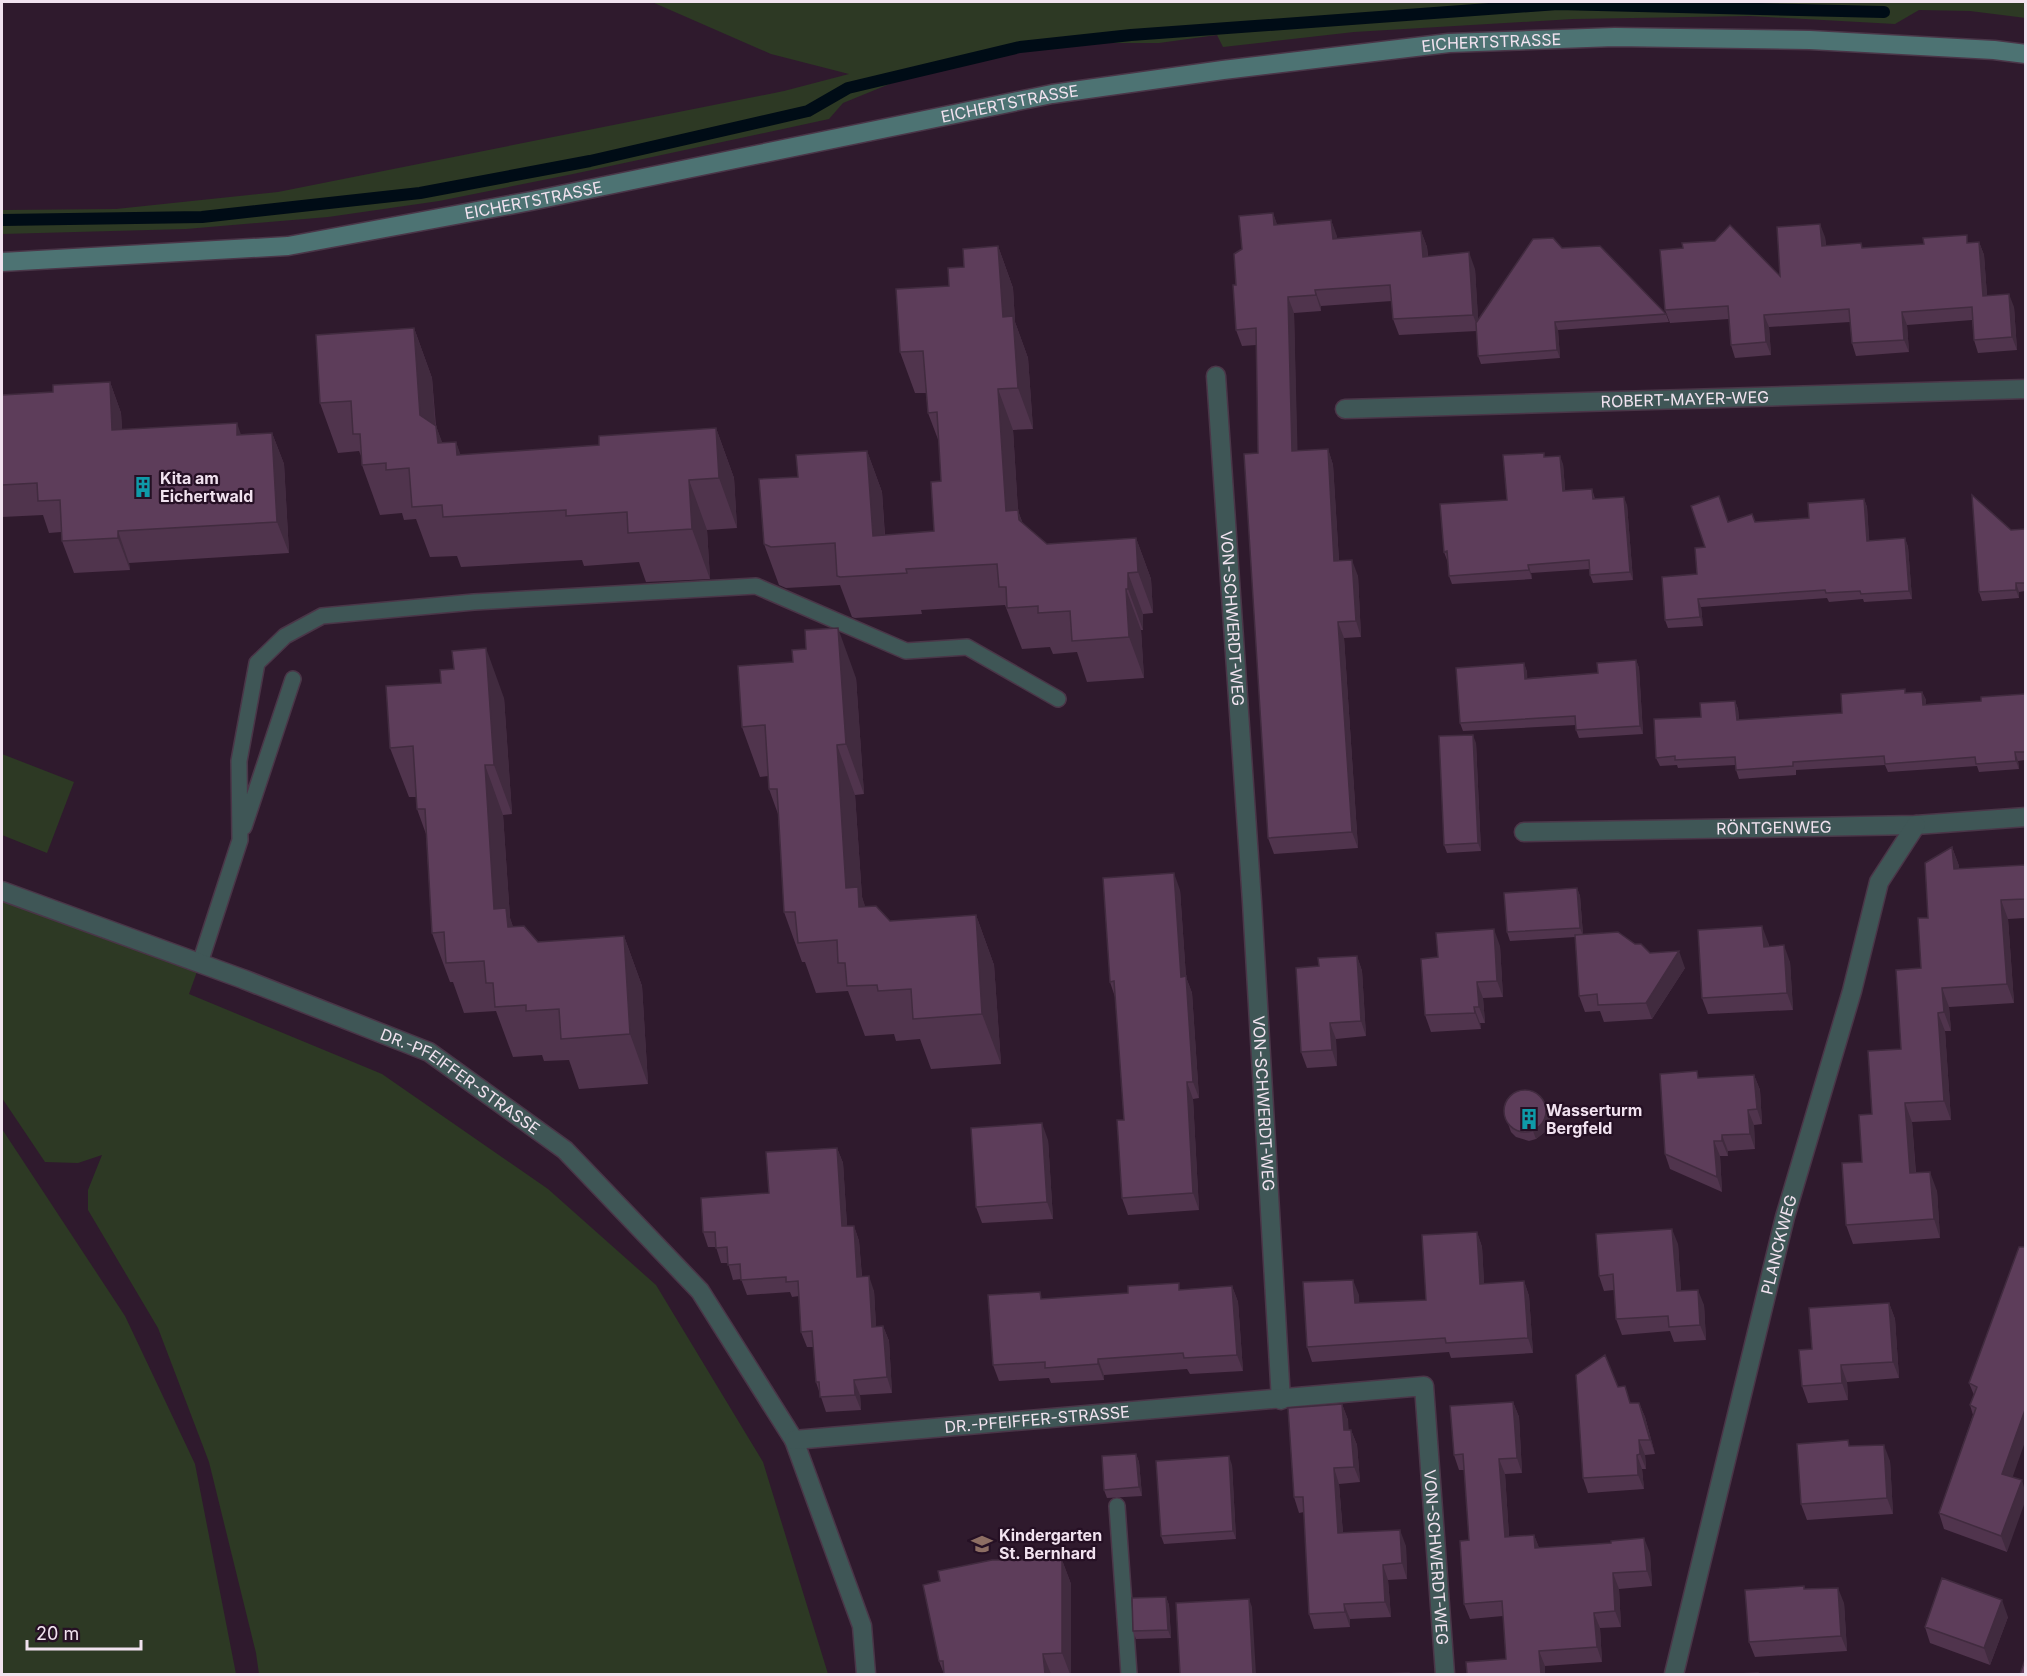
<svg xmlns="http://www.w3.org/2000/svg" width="2027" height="1676" viewBox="0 0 2027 1676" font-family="Inter,sans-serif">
<rect width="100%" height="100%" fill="#2f1a2d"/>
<path fill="#2d3924" d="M 652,2 L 2025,2 L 2026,18 L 1970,11 L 1919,10 L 1895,24 L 1750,16 L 1573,19 L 1354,32 L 1223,47 L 1217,35 L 1159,43 L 1077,43 L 1000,54 L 914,74 L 843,103 L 829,119 L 573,174 L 439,201 L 328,217 L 186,229 L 2,234 L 2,210 L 116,209 L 278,192 L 784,91 L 849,74 L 771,54 Z
M 2,754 L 74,782 L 47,853 L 2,835 Z
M 2,891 L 200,963 L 189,994 L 382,1074 L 548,1189 L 656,1285 L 763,1462 L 828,1674 L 259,1674 L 256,1653 L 209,1462 L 158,1328 L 88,1210 L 88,1190 L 102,1155 L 78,1163 L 45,1162 L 2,1098 Z
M 2,1129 L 125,1316 L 195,1464 L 236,1674 L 2,1674 Z"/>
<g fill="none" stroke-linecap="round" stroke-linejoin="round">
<path stroke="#000c16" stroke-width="12" d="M 2,220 L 202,217 L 420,193 L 590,161 L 808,111 L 848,88 L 1020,47 L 1131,35 L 1558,4 L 1884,12"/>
<defs>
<path id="lane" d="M 244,827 L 293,679
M 200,963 L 240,840 L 239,761 L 257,663 L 285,636 L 322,616 L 474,602 L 756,586 L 906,651 L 967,647 L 1058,699
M 1117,1506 L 1129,1674"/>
<g id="street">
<path id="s1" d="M 1216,376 L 1252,902 L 1281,1400"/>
<path id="s2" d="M 1345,409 L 2026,389"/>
<path id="s3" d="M 1524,832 L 1916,825 L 2026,817"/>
<path id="s4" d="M 2,891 L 243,979 L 429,1052 L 565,1150 L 700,1291 L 794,1440 L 862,1626 L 866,1674"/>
<path id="s5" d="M 794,1440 L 1424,1386 L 1445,1674"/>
<path id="s6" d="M 1674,1674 L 1785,1217 L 1852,991 L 1879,882 L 1916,825"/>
</g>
<g id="secondary">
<path id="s7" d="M 2,262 L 288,246 L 531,201 L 1052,94 L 1223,70 L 1449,43 L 1615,37 L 1810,40 L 1994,50 L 2026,54"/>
</g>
</defs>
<use href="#lane" stroke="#4a3648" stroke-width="18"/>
<use href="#street" stroke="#4a3648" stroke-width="21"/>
<use href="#secondary" stroke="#4a3648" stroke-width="21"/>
<use href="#lane" stroke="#3f5656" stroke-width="15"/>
<use href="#street" stroke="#3f5656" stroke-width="18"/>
<use href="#secondary" stroke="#4d7373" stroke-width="18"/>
</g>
<path fill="#50344d" d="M 1273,213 L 1277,225 L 1331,220 L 1337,238 L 1421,231 L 1427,247 L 1428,256 L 1475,269 L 1478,320 L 1562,248 L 1666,314 L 1669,322 L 1558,330 L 1560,358 L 1481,364 L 1478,356 L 1477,331 L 1399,335 L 1393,319 L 1392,301 L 1321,306 L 1321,311 L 1294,313 L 1297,451 L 1328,449 L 1333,465 L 1339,561 L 1358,576 L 1361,637 L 1344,638 L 1358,848 L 1274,854 L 1268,838 L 1256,345 L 1242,346 L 1236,330 L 1236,285 L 1242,249 Z
M 1825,237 L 1826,246 L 1863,248 L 1979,242 L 1984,255 L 1987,296 L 2014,307 L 2017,350 L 1978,353 L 1974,340 L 1972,320 L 1907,325 L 1909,352 L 1856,356 L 1852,343 L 1850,322 L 1769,327 L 1771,355 L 1735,358 L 1731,345 L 1729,319 L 1670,323 L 1665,310 L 1780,276 Z
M 998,246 L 1013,288 L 1015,322 L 1028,358 L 1033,429 L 1013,430 L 1018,511 L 1023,524 L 1047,544 L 1136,538 L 1151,579 L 1153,613 L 1143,614 L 1143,630 L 1141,630 L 1144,678 L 1087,682 L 1077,652 L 1053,654 L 1050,647 L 1022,649 L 1005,605 L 921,610 L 922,614 L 855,618 L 852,617 L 840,585 L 786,588 L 779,585 L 764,544 L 798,477 L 867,451 L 882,492 L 885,535 L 934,531 L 941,481 L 939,442 L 928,413 L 926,393 L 915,393 L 900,352 L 949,286 L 964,267 Z
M 414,328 L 432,378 L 436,426 L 442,443 L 456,442 L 460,455 L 599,445 L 716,428 L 734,478 L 737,528 L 707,530 L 710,579 L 646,582 L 639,562 L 584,566 L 582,560 L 461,567 L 457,556 L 430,557 L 416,519 L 404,520 L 402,513 L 380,515 L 362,465 L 362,458 L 359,451 L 338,453 L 320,403 Z
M 110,382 L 121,413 L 122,430 L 241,434 L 272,433 L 284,464 L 289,553 L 129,563 L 130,570 L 74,573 L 62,541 L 61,532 L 49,533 L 43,515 L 2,517 L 2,395 L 53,392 Z
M 1545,457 L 1563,464 L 1565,490 L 1592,489 L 1595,499 L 1627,505 L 1633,580 L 1593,583 L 1590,575 L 1590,569 L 1531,573 L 1532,579 L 1452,584 L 1449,576 L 1448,560 L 1447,560 L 1444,552 L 1507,500 Z
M 1864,499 L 1867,507 L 1869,541 L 1905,538 L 1908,547 L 1912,599 L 1864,602 L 1863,599 L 1829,602 L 1827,598 L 1701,607 L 1703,626 L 1668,628 L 1665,620 L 1697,574 L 1705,547 L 1728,522 L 1755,522 L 1809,518 Z
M 2025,529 L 2025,591 L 2019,592 L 2019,598 L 1982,601 L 1979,592 L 2011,530 Z
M 1636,660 L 1639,668 L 1643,734 L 1579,738 L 1576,730 L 1576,725 L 1463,731 L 1460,723 L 1524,663 L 1527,672 L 1527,678 L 1598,673 Z
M 856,678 L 864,794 L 855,795 L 862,897 L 865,907 L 890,921 L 976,915 L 994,965 L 1001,1064 L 931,1069 L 920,1039 L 896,1041 L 894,1034 L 865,1036 L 848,991 L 816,993 L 805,962 L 802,962 L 784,912 L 778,814 L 769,789 L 768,776 L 760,777 L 742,727 Z
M 1922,692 L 1926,700 L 1926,704 L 1981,701 L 2025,694 L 2025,760 L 2018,761 L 2019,769 L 1979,772 L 1977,766 L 1888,772 L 1885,765 L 1796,770 L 1796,775 L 1739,779 L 1736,770 L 1735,765 L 1678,768 L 1677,765 L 1660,766 L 1656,758 L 1701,717 L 1735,701 L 1738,709 L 1739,720 L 1842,713 L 1906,693 Z
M 504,698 L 512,814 L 503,815 L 510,918 L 513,927 L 538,942 L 624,936 L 642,986 L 648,1084 L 579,1089 L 569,1060 L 544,1061 L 542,1055 L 513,1057 L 496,1011 L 464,1013 L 453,982 L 450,982 L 432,933 L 426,834 L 417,809 L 417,797 L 409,797 L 390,748 Z
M 1476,743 L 1481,851 L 1447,853 L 1444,845 Z
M 1952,847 L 1959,866 L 1959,869 L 2025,865 L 2025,918 L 2008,919 L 2014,1003 L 1949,1007 L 1951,1031 L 1945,1031 L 1951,1120 L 1912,1122 L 1916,1173 L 1937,1191 L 1940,1238 L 1853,1244 L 1846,1225 L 1862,1162 L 1872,1114 L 1901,1049 L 1921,968 L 1928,918 Z
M 1577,888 L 1580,896 L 1583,935 L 1635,944 L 1650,953 L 1685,968 L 1652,1019 L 1604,1022 L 1600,1011 L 1585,1012 L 1579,996 L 1575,937 L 1510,941 L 1507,932 Z
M 1180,890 L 1186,977 L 1192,993 L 1199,1098 L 1193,1099 L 1199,1210 L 1128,1215 L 1122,1198 L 1124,1120 L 1115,997 L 1110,982 Z
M 1768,942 L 1769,946 L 1790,962 L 1793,1010 L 1708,1014 L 1702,998 Z
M 1500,946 L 1503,997 L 1483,998 L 1485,1023 L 1480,1023 L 1481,1029 L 1431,1032 L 1425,1015 L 1438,957 Z
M 1357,956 L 1362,971 L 1366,1036 L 1336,1039 L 1337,1066 L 1307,1068 L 1301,1052 L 1319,966 Z
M 1754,1075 L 1760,1090 L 1762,1124 L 1754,1125 L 1755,1149 L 1728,1151 L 1728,1156 L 1720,1156 L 1722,1192 L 1670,1169 L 1665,1154 L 1700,1078 Z
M 1504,1112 L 1550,1118 L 1546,1131 L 1536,1139 L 1529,1141 L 1516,1137 L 1511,1132 Z
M 1048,1140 L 1053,1219 L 982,1223 L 976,1207 Z
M 837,1148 L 843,1163 L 847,1226 L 854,1226 L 859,1241 L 862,1276 L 874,1291 L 876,1327 L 883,1326 L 889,1341 L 892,1393 L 860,1395 L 861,1410 L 826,1412 L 816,1382 L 813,1347 L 807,1347 L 801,1332 L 799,1296 L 792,1297 L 790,1292 L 747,1295 L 741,1279 L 733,1280 L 728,1263 L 721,1263 L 716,1247 L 708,1247 L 703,1232 L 769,1193 Z
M 1477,1232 L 1482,1247 L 1484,1284 L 1524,1281 L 1529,1296 L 1533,1353 L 1451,1358 L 1449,1352 L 1312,1362 L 1307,1347 L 1359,1295 L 1359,1303 L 1426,1300 Z
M 1678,1244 L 1681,1291 L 1704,1305 L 1706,1340 L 1674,1342 L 1670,1331 L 1622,1335 L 1616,1319 L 1614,1290 L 1604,1291 L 1599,1276 Z
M 2019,1247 L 2012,1477 L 2007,1552 L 1944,1529 L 1939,1513 L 1973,1415 L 1970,1405 L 1974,1395 L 1969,1383 Z
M 1232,1286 L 1238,1302 L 1243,1371 L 1190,1374 L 1187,1369 L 1104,1375 L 1104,1380 L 1051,1383 L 1049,1378 L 999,1381 L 993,1365 L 1043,1299 Z
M 1889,1303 L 1895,1319 L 1899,1378 L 1847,1382 L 1848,1400 L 1808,1403 L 1802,1386 L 1812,1349 Z
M 1618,1387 L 1631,1403 L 1639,1403 L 1645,1417 L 1655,1454 L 1645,1455 L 1646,1469 L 1642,1469 L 1644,1489 L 1588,1493 L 1583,1478 Z
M 1513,1402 L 1519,1417 L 1522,1473 L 1505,1474 L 1509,1536 L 1534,1535 L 1539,1548 L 1650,1553 L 1652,1586 L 1619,1589 L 1621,1627 L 1600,1628 L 1602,1662 L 1545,1666 L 1545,1674 L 1467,1674 L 1506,1659 L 1503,1616 L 1470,1619 L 1464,1604 L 1469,1540 L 1464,1470 L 1459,1470 L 1454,1455 Z
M 1342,1404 L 1348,1420 L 1348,1430 L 1351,1430 L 1357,1445 L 1360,1482 L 1339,1484 L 1343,1533 L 1406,1546 L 1407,1579 L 1388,1580 L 1391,1617 L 1350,1619 L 1350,1627 L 1314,1629 L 1309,1614 L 1304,1512 L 1299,1513 L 1294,1497 Z
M 1851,1446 L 1890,1461 L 1893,1514 L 1807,1520 L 1801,1504 Z
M 1136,1454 L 1139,1462 L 1142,1496 L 1107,1498 L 1104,1490 Z
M 1232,1465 L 1236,1539 L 1164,1544 L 1161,1536 Z
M 1062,1560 L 1071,1584 L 1071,1674 L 944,1674 L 939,1661 Z
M 1804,1586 L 1805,1589 L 1844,1603 L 1847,1651 L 1755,1657 L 1749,1642 Z
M 1166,1597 L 1169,1605 L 1171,1638 L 1136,1639 L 1133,1631 Z
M 2008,1617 L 1990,1665 L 1930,1643 L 1925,1627 Z"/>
<path fill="#412b3f" d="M 1273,213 L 1279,230 L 1274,225 Z
M 1331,220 L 1337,236 L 1339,255 L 1333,239 Z
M 1820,224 L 1825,237 L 1827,259 L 1822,246 Z
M 1421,231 L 1427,247 L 1429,273 L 1423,257 Z
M 1979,242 L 1984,255 L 1988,309 L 1983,296 Z
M 998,246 L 1013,288 L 1015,322 L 1028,358 L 1033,429 L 1018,388 L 1003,317 Z
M 1469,252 L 1475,269 L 1479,331 L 1473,315 Z
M 1315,290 L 1321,306 L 1321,311 L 1316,295 Z
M 2009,294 L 2014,307 L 2017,350 L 2012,337 Z
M 1288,297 L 1294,313 L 1298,467 L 1292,451 Z
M 1902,312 L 1907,325 L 1909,352 L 1904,340 Z
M 1764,315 L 1769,327 L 1771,355 L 1766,342 Z
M 1555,322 L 1558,330 L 1560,358 L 1557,350 Z
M 414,328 L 432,378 L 438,465 L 420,415 Z
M 110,382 L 121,413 L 124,461 L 112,430 Z
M 998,389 L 1013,430 L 1018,511 L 1033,551 L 1006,511 Z
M 237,423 L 248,455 L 237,435 Z
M 436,426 L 455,476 L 438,443 Z
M 716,428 L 734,478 L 737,528 L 719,478 Z
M 272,433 L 284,464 L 289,553 L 277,522 Z
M 456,442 L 474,492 L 457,455 Z
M 1328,449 L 1333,465 L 1340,577 L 1334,561 Z
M 867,451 L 882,492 L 887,574 L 873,536 Z
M 1560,456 L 1563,464 L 1566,499 L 1563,491 Z
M 689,480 L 707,530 L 710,579 L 692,529 Z
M 1624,497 L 1627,505 L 1633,580 L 1630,572 Z
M 1864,499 L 1867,507 L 1870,549 L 1867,541 Z
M 118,531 L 129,563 L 130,570 L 118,538 Z
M 1136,538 L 1151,579 L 1153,613 L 1138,572 Z
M 1905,538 L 1908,547 L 1912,599 L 1909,591 Z
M 1352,560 L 1358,576 L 1361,637 L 1356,621 Z
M 1528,565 L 1531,573 L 1532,579 L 1529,570 Z
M 1128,573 L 1143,614 L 1143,630 L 1128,589 Z
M 2016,583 L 2019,592 L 2019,598 L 2016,590 Z
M 1126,589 L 1141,630 L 1144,678 L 1129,637 Z
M 1698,599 L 1701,607 L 1703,626 L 1700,617 Z
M 1338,622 L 1344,638 L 1358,848 L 1352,832 Z
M 838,628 L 856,678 L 864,794 L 846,744 Z
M 486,648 L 504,698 L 512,814 L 494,765 Z
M 1636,660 L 1639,668 L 1643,734 L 1640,726 Z
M 1524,663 L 1527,672 L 1528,687 L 1525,679 Z
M 1922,692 L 1926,700 L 1926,713 L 1923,705 Z
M 1735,701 L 1738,709 L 1740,729 L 1737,720 Z
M 1473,735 L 1476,743 L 1481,851 L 1478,843 Z
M 837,745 L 855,795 L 862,897 L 876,937 L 846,888 Z
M 2015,752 L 2018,761 L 2019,769 L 2016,761 Z
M 485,765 L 503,815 L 510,918 L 524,958 L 494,909 Z
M 1952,847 L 1959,866 L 1960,888 L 1954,869 Z
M 1174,873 L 1180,890 L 1186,977 L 1192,993 L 1199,1098 L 1193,1082 L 1181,977 Z
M 1577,888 L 1580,896 L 1583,936 L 1580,928 Z
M 2001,900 L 2008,919 L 2014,1003 L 2007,984 Z
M 976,915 L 994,965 L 1001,1064 L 982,1014 Z
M 1762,926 L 1768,942 L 1770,963 L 1764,947 Z
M 1494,929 L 1500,946 L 1503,997 L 1497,981 Z
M 624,936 L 642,986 L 648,1084 L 630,1034 Z
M 1784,945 L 1790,962 L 1793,1010 L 1787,993 Z
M 1679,951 L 1685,968 L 1652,1019 L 1646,1003 Z
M 1357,956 L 1362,971 L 1366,1036 L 1361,1021 Z
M 1477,982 L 1483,998 L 1485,1023 L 1479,1007 Z
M 1942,988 L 1949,1007 L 1951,1031 L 1944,1012 Z
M 1474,1007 L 1480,1023 L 1481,1029 L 1475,1013 Z
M 1938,1013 L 1945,1031 L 1951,1120 L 1944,1101 Z
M 1330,1023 L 1336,1039 L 1337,1066 L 1332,1050 Z
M 1754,1075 L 1760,1090 L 1762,1124 L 1757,1109 Z
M 1187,1082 L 1193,1099 L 1199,1210 L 1193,1193 Z
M 1905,1103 L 1912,1122 L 1917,1192 L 1910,1173 Z
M 1547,1110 L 1550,1118 L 1546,1131 L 1536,1139 L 1533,1131 Z
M 1748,1110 L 1754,1125 L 1755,1149 L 1750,1134 Z
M 1042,1123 L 1048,1140 L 1053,1219 L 1047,1202 Z
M 1722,1135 L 1728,1151 L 1728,1156 L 1722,1141 Z
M 1714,1141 L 1720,1156 L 1722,1192 L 1717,1177 Z
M 837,1148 L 843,1163 L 848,1241 L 842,1226 Z
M 1930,1172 L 1937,1191 L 1940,1238 L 1934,1219 Z
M 854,1226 L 859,1241 L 863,1292 L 857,1277 Z
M 1672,1229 L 1678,1244 L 1682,1306 L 1677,1291 Z
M 1477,1232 L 1482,1247 L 1485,1299 L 1480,1284 Z
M 869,1276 L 874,1291 L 877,1342 L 872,1327 Z
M 1353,1280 L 1359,1295 L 1360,1318 L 1355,1303 Z
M 1524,1281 L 1529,1296 L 1533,1353 L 1528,1338 Z
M 1232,1286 L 1238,1302 L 1243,1371 L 1237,1355 Z
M 1698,1290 L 1704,1305 L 1706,1340 L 1700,1325 Z
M 1889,1303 L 1895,1319 L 1899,1378 L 1893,1362 Z
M 883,1326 L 889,1341 L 892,1393 L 887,1377 Z
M 1098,1359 L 1104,1375 L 1104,1380 L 1098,1364 Z
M 1841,1365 L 1847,1382 L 1848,1400 L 1842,1383 Z
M 854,1380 L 860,1395 L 861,1410 L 855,1395 Z
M 1513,1402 L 1519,1417 L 1522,1473 L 1517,1458 Z
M 1639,1403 L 1645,1417 L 1655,1454 L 1650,1440 Z
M 1342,1404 L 1348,1420 L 1350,1446 L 1344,1430 Z
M 2025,1410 L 2025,1442 L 2008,1490 L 2002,1474 Z
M 1351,1430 L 1357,1445 L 1360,1482 L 1354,1467 Z
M 1639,1440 L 1645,1455 L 1646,1469 L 1640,1454 Z
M 1884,1445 L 1890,1461 L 1893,1514 L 1887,1498 Z
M 1136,1454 L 1139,1462 L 1142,1496 L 1139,1487 Z
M 1637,1455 L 1642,1469 L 1644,1489 L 1638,1475 Z
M 1229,1456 L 1232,1465 L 1236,1539 L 1233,1531 Z
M 1499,1459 L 1505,1474 L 1510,1552 L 1505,1537 Z
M 1334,1468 L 1339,1484 L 1344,1548 L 1338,1533 Z
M 2022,1480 L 2025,1491 L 2025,1502 L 2007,1552 L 2001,1536 Z
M 1400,1530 L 1406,1546 L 1407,1579 L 1402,1563 Z
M 1534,1535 L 1540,1550 L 1535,1548 Z
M 1644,1538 L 1650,1553 L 1652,1586 L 1647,1571 Z
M 1062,1560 L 1071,1584 L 1071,1674 L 1070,1674 L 1062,1653 Z
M 1383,1565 L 1388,1580 L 1391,1617 L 1385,1602 Z
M 1613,1573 L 1619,1589 L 1621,1627 L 1615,1611 Z
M 1838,1588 L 1844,1603 L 1847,1651 L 1841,1636 Z
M 1166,1597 L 1169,1605 L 1171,1638 L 1168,1630 Z
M 1249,1599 L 1252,1607 L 1256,1674 L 1253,1674 Z
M 2002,1600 L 2008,1617 L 1990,1665 L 1984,1648 Z
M 1344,1604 L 1350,1619 L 1350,1627 L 1345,1612 Z
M 1594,1613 L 1600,1628 L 1602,1662 L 1597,1647 Z
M 1539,1651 L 1545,1666 L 1545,1674 L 1541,1674 Z
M 1043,1654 L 1051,1674 L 1045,1674 Z"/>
<path fill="#5d3d5a" stroke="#412b3f" stroke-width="1.5" d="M 1273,213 L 1274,225 L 1331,220 L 1333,239 L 1421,231 L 1423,257 L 1469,252 L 1473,315 L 1393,319 L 1390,285 L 1315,290 L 1316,295 L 1288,297 L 1292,451 L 1328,449 L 1334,561 L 1352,560 L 1356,621 L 1338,622 L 1352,832 L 1268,838 L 1244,454 L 1258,453 L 1256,328 L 1236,330 L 1233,285 L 1236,285 L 1234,254 L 1242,249 L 1239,216 Z
M 1820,224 L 1822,246 L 1861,243 L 1862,248 L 1924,244 L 1923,238 L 1967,235 L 1967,243 L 1979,242 L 1983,296 L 2009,294 L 2012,337 L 1974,340 L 1972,307 L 1902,312 L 1904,340 L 1852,343 L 1849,309 L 1764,315 L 1766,342 L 1731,345 L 1728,306 L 1665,310 L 1660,250 L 1683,248 L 1682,243 L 1715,241 L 1730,225 L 1780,276 L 1777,227 Z
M 1553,238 L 1562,248 L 1600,246 L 1666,314 L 1555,322 L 1557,350 L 1478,356 L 1476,323 L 1533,239 Z
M 998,246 L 1003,317 L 1013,316 L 1018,388 L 998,389 L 1006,511 L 1018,510 L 1019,520 L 1047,544 L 1136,538 L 1138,572 L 1128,573 L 1128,589 L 1126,589 L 1129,637 L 1072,641 L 1070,611 L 1038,613 L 1038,606 L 1007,608 L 1006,587 L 999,587 L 997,564 L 906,569 L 907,573 L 840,577 L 837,576 L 835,543 L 771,547 L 764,544 L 759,479 L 798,477 L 796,455 L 867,451 L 873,536 L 934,531 L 931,482 L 941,481 L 937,412 L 928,413 L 923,351 L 900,352 L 896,289 L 949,286 L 948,268 L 964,267 L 963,249 Z
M 414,328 L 420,415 L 436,426 L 438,443 L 456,442 L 457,455 L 599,445 L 599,436 L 716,428 L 719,478 L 689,480 L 692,529 L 628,533 L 627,512 L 566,516 L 566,510 L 443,517 L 442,505 L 412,507 L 409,468 L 386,470 L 386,463 L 362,465 L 360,434 L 353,434 L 351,401 L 320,403 L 316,335 Z
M 110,382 L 112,430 L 237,423 L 237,435 L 272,433 L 277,522 L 118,531 L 118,538 L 62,541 L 60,500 L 38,501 L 37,483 L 2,485 L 2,395 L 53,392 L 53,385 Z
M 1544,453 L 1544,457 L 1560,456 L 1563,491 L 1592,489 L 1593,499 L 1624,497 L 1630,572 L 1590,575 L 1589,560 L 1528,565 L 1529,570 L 1449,576 L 1447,551 L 1444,552 L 1440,504 L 1507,500 L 1503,455 Z
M 1972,495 L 2011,530 L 2025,529 L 2025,583 L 2016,583 L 2016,590 L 1979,592 Z
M 1719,496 L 1728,522 L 1752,514 L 1755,522 L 1809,518 L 1808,503 L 1864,499 L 1867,541 L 1905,538 L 1909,591 L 1861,594 L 1860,591 L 1826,593 L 1825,590 L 1698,599 L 1700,617 L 1665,620 L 1662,577 L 1697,574 L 1695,548 L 1705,547 L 1691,506 Z
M 838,628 L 846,744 L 837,745 L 846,888 L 858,887 L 859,907 L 876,906 L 890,921 L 976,915 L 982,1014 L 913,1019 L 911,989 L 878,991 L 877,985 L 847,986 L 845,963 L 838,963 L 837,940 L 798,943 L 795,912 L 784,912 L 777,789 L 769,789 L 765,725 L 742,727 L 738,666 L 793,662 L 792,650 L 806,649 L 805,630 Z
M 486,648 L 494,765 L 485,765 L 494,909 L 506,908 L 508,927 L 524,926 L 538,942 L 624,936 L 630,1034 L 561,1039 L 559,1009 L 526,1011 L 526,1005 L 495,1007 L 493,983 L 486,983 L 484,961 L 446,963 L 444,932 L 432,933 L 425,809 L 417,809 L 413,746 L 390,748 L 386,686 L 441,683 L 440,670 L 454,669 L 452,651 Z
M 1636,660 L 1640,726 L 1576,730 L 1575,716 L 1460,723 L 1456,668 L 1524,663 L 1525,679 L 1598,673 L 1597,663 Z
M 1905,689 L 1905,693 L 1922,692 L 1923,705 L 1981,701 L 1981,697 L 2025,694 L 2025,752 L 2015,752 L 2016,761 L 1976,764 L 1975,757 L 1885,764 L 1884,756 L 1793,762 L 1793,766 L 1736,770 L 1735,757 L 1675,760 L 1675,756 L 1656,758 L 1654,719 L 1701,717 L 1700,703 L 1735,701 L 1737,720 L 1842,713 L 1841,694 Z
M 1473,735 L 1478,843 L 1444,845 L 1439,736 Z
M 1952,847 L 1954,869 L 2025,865 L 2025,899 L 2001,900 L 2007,984 L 1942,988 L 1944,1012 L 1938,1013 L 1944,1101 L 1905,1103 L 1910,1173 L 1930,1172 L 1934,1219 L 1846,1225 L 1842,1163 L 1862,1162 L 1859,1115 L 1872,1114 L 1868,1051 L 1901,1049 L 1896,970 L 1921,968 L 1918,918 L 1928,918 L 1925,863 Z
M 1174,873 L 1181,977 L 1186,976 L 1193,1082 L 1187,1082 L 1193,1193 L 1122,1198 L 1117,1120 L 1124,1120 L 1114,981 L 1110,982 L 1103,878 Z
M 1577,888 L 1580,928 L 1507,932 L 1504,893 Z
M 1762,926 L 1764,947 L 1784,945 L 1787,993 L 1702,998 L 1698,930 Z
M 1494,929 L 1497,981 L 1477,982 L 1479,1007 L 1474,1007 L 1475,1013 L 1425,1015 L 1421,959 L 1438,957 L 1436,933 Z
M 1618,932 L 1635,944 L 1641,944 L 1650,953 L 1679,951 L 1646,1003 L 1598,1005 L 1597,994 L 1579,996 L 1575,935 Z
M 1357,956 L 1361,1021 L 1330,1023 L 1332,1050 L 1301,1052 L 1296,968 L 1319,966 L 1318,958 Z
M 1697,1071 L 1698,1078 L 1754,1075 L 1757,1109 L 1748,1110 L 1750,1134 L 1722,1135 L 1722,1141 L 1714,1141 L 1717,1177 L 1665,1154 L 1660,1074 Z
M1504 1111a21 21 0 1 1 42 0a21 21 0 1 1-42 0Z
M 1042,1123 L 1047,1202 L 976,1207 L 971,1128 Z
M 837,1148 L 842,1226 L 854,1226 L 857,1277 L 869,1276 L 872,1327 L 883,1326 L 887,1377 L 854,1380 L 855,1395 L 820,1397 L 819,1382 L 816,1382 L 812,1331 L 801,1332 L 798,1281 L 786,1282 L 786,1277 L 741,1280 L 740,1264 L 728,1265 L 727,1247 L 716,1248 L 715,1232 L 703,1232 L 701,1198 L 769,1193 L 766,1152 Z
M 1672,1229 L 1677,1291 L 1698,1290 L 1700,1325 L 1669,1327 L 1668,1316 L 1616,1319 L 1613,1274 L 1599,1276 L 1596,1234 Z
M 1477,1232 L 1480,1284 L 1524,1281 L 1528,1338 L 1446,1343 L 1445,1338 L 1307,1347 L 1303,1282 L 1353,1280 L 1355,1303 L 1426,1300 L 1422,1235 Z
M 2019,1247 L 2025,1247 L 2025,1410 L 2002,1474 L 2022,1480 L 2001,1536 L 1939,1513 L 1976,1408 L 1970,1405 L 1977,1387 L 1969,1383 Z
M 1179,1283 L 1179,1290 L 1232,1286 L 1237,1355 L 1184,1358 L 1183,1353 L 1098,1359 L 1098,1364 L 1045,1368 L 1045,1362 L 993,1365 L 988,1295 L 1040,1292 L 1041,1299 L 1128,1293 L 1128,1286 Z
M 1889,1303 L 1893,1362 L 1841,1365 L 1842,1383 L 1802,1386 L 1799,1350 L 1812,1349 L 1809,1308 Z
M 1605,1355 L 1618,1387 L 1625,1386 L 1630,1403 L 1639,1403 L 1650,1440 L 1639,1440 L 1640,1454 L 1637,1455 L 1638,1475 L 1583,1478 L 1576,1375 Z
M 1513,1402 L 1517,1458 L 1499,1459 L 1505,1537 L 1534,1535 L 1535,1548 L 1611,1543 L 1611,1541 L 1644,1538 L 1647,1571 L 1613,1573 L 1615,1611 L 1594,1613 L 1597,1647 L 1539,1651 L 1541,1674 L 1467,1674 L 1466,1662 L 1506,1659 L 1502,1601 L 1464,1604 L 1460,1541 L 1469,1540 L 1463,1454 L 1454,1455 L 1450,1406 Z
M 1342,1404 L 1344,1430 L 1351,1430 L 1354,1467 L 1334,1468 L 1338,1533 L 1400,1530 L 1402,1563 L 1383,1565 L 1385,1602 L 1344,1604 L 1345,1612 L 1309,1614 L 1303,1497 L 1294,1497 L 1288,1408 Z
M 1848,1440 L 1849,1446 L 1884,1445 L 1887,1498 L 1801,1504 L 1797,1444 Z
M 1136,1454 L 1139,1487 L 1104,1490 L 1102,1456 Z
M 1229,1456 L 1233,1531 L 1161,1536 L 1156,1461 Z
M 992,1560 L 1062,1560 L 1062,1653 L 1043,1654 L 1045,1674 L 944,1674 L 943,1661 L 939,1661 L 923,1585 L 940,1581 L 938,1571 Z
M 1942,1578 L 2002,1600 L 1984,1648 L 1925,1627 Z
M 1804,1586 L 1804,1589 L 1838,1588 L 1841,1636 L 1749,1642 L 1745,1590 Z
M 1166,1597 L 1168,1630 L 1133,1631 L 1132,1598 Z
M 1249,1599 L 1253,1674 L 1180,1674 L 1176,1603 Z
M 2025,1660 L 2025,1674 L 2020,1674 Z
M 1409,1673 L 1409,1674 L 1381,1674 Z
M 1758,1673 L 1758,1674 L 1737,1674 Z"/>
<defs>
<symbol id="building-bare" viewBox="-9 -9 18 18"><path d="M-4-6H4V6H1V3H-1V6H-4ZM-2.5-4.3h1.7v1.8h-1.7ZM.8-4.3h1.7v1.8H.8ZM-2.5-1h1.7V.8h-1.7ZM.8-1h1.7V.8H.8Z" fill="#0f9aa8" stroke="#251024" stroke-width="2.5" paint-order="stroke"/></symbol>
<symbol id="school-bare" viewBox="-9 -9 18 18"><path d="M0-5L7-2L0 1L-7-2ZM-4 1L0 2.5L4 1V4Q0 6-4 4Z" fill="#8d6e63" stroke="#251024" stroke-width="2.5" paint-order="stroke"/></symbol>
</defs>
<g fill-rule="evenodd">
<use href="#building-bare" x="128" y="472" width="30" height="30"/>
<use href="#building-bare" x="1514" y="1104" width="30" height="30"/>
<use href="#school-bare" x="967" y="1529" width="30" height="30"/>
</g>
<g text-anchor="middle" stroke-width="4.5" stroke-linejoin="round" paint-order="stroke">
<g font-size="16" fill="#f1e2ef" stroke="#251024">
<text dy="6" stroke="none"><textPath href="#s7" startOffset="1508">EICHERTSTRASSE</textPath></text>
<text dy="6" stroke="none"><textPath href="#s7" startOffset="1022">EICHERTSTRASSE</textPath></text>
<text dy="6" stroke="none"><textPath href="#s7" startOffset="536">EICHERTSTRASSE</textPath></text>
<text dy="6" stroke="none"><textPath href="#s2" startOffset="340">ROBERT-MAYER-WEG</textPath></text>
<text dy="6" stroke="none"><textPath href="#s1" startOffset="243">VON-SCHWERDT-WEG</textPath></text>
<text dy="6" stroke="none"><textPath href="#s3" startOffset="250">RÖNTGENWEG</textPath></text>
<text dy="6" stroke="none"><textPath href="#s4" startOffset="498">DR.-PFEIFFER-STRASSE</textPath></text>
<text dy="6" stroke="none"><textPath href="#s1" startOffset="729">VON-SCHWERDT-WEG</textPath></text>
<text dy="6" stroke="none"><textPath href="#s6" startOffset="442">PLANCKWEG</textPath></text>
<text dy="6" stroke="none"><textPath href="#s5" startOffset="244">DR.-PFEIFFER-STRASSE</textPath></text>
<text dy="6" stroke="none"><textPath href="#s5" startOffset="804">VON-SCHWERDT-WEG</textPath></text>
</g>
<g font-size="16" font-weight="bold" fill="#f1e2ef" stroke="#251024" text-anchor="start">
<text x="160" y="484">Kita am<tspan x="160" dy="18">Eichertwald</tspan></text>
<text x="1546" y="1116">Wasserturm<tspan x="1546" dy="18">Bergfeld</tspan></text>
<text x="999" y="1541">Kindergarten<tspan x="999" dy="18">St. Bernhard</tspan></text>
</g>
</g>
<rect width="2027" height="1676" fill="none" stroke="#f1e2ef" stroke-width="6"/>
<path d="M27 1640v9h114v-9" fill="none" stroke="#f1e2ef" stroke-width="3"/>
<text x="36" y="1640" font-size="18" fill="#f1e2ef" stroke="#251024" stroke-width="4.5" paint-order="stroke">20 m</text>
</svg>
